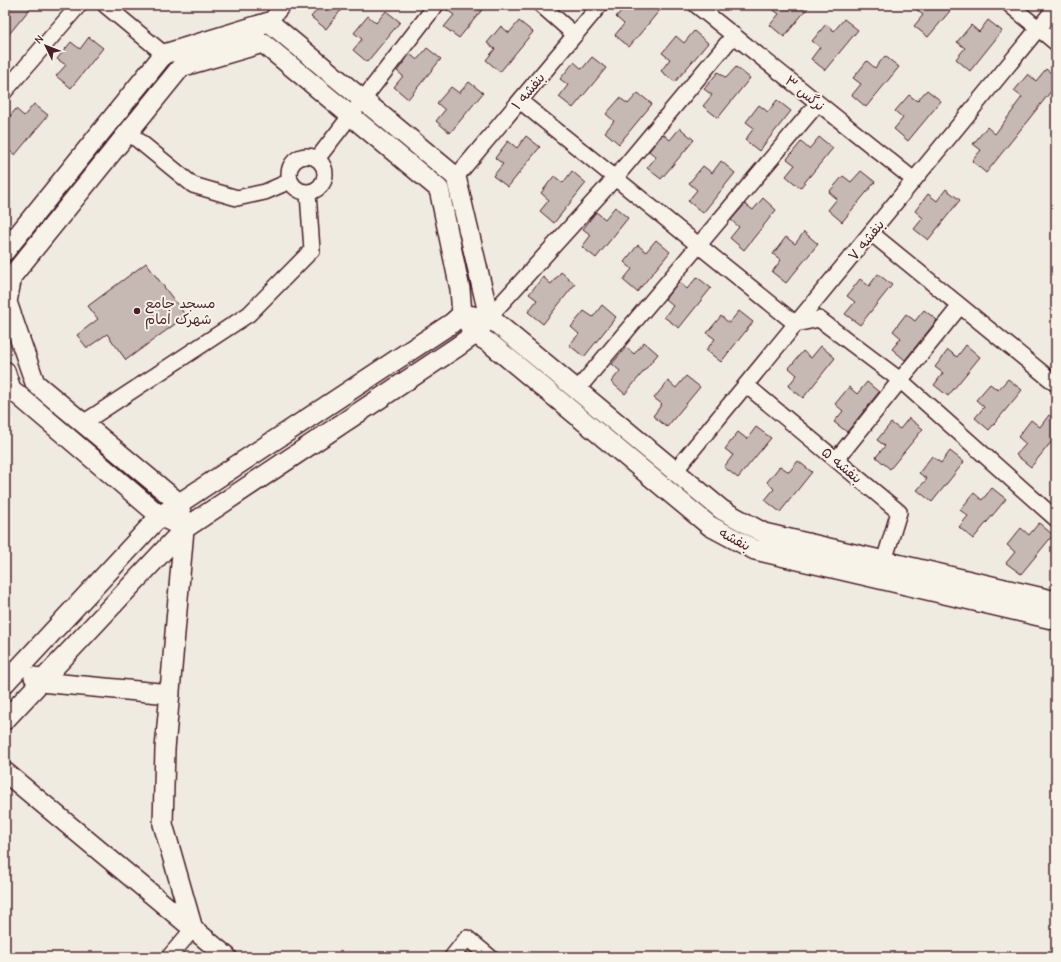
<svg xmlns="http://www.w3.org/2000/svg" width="1061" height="962" viewBox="0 0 1061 962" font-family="'Comic Neue','Playpen Sans Arabic',sans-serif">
<rect width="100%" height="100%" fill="#f0ebe0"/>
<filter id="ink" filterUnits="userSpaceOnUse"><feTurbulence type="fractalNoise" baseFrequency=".025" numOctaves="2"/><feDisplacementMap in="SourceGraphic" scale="8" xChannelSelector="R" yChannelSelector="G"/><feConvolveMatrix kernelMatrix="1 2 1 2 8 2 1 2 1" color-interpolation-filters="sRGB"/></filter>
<g filter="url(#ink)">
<path fill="#c6b8b3" stroke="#4a1f2b" d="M 5,5 L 33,5 L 5,39 Z
M 321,5 L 345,5 L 326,29 L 311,17 Z
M 445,5 L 486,5 L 459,38 L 444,27 L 454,15 L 444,8 Z
M 626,5 L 664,5 L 629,47 L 615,35 L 624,24 L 616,17 Z
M 767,5 L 810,5 L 784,37 L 770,25 L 779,14 Z
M 911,5 L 955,5 L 928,37 L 914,26 L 923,15 Z
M 386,11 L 400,22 L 367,62 L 353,50 L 362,39 L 354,33 L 368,16 L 376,23 Z
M 844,19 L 858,30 L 825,70 L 811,59 L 820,47 L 812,41 L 826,24 L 834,31 Z
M 988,20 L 1002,31 L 970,71 L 956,59 L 965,48 L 957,42 L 971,25 L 979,32 Z
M 519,21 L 533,32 L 500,72 L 486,60 L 495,49 L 487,43 L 501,26 L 509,33 Z
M 694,31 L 708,43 L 675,82 L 661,71 L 670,59 L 662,53 L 676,36 L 684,43 Z
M 89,37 L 103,48 L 71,88 L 56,76 L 66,65 L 57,59 L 71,42 L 80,49 Z
M 427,48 L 441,59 L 408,99 L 394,87 L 403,76 L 397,71 L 410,54 L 417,60 Z
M 885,56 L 899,67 L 866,107 L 852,95 L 861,84 L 853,78 L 867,61 L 875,68 Z
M 592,57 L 606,68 L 573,108 L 559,97 L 568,85 L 560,79 L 574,62 L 582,69 Z
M 736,67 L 750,78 L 718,118 L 703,106 L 712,95 L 704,89 L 718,72 L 726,78 Z
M 1046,69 L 1056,77 L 1056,85 L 986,173 L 972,161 L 981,150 L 973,144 L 987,127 L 995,134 L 1014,109 L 1013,109 L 1022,97 L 1014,91 L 1028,74 L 1036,81 Z
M 469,82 L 483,93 L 450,133 L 436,121 L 445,110 L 437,103 L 451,87 L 459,93 Z
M 927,90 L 941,101 L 908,141 L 894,129 L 903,118 L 895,111 L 909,95 L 917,101 Z
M 638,93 L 652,104 L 619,144 L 605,132 L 614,121 L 606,114 L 620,98 L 628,104 Z
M 777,100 L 791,111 L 759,151 L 745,140 L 754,128 L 746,122 L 759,105 L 768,112 Z
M 34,104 L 48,115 L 15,155 L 5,147 L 5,138 L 10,132 L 5,128 L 5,122 L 16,109 L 24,116 Z
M 680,128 L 694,140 L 661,179 L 647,168 L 656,157 L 649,151 L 663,134 L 670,140 Z
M 526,136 L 540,147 L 508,187 L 493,176 L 503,164 L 495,158 L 508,141 L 517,148 Z
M 819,137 L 833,148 L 800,188 L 786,176 L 795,165 L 787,159 L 801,142 L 809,149 Z
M 721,161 L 735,173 L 703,213 L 688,201 L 697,190 L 689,183 L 703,166 L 712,173 Z
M 572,171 L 586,183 L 554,223 L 540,211 L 549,200 L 541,193 L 554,176 L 563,183 Z
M 861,171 L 875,182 L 842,222 L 828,210 L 837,199 L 829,192 L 843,176 L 851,182 Z
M 946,189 L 960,200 L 928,240 L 914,229 L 923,218 L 915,211 L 928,194 L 937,201 Z
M 763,198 L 776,210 L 744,250 L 730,238 L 739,227 L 731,220 L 745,204 L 753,210 Z
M 615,207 L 628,218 L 596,258 L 582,247 L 591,235 L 583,229 L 596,212 L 605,219 Z
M 804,232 L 818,244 L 786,283 L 772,272 L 781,260 L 773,254 L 786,237 L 795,244 Z
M 656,240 L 670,252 L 637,292 L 623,280 L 632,269 L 624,262 L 638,245 L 646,252 Z
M 146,263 L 186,316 L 126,360 L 107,334 L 87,348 L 77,335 L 98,319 L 88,306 Z
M 561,272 L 575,284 L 543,324 L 528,312 L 537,300 L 529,294 L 543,277 L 551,284 Z
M 878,274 L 892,285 L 860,325 L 845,314 L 855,302 L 847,296 L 860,279 L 869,286 Z
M 697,277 L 711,288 L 679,328 L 664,317 L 673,306 L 665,299 L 679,282 L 687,289 Z
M 602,305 L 616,317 L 584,357 L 569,345 L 579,334 L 571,327 L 584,311 L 593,317 Z
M 924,310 L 937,320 L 905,360 L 892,349 L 901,338 L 893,331 L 906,314 L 915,321 Z
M 739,311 L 753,322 L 721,362 L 706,350 L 715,339 L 707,333 L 721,316 L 729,323 Z
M 644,342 L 658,354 L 625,394 L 611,382 L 620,371 L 612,364 L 626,347 L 634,354 Z
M 966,345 L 980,357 L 948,396 L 934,385 L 943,373 L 935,367 L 948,350 L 957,357 Z
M 821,346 L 835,358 L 803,398 L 788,386 L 797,375 L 789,368 L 803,351 L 811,358 Z
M 686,376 L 700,387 L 667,427 L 653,416 L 662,404 L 654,398 L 668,381 L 676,388 Z
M 1008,379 L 1022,390 L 989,430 L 975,418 L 984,407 L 976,400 L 990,384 L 998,390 Z
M 867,382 L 879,392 L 847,432 L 834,422 L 843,411 L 835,404 L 849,387 L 857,394 Z
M 1049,415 L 1056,421 L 1056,436 L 1031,467 L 1016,455 L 1026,444 L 1018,437 L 1031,420 L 1040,427 Z
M 909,418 L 923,429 L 890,469 L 876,457 L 885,446 L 877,440 L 891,423 L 900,429 Z
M 756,427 L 771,438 L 738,478 L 724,467 L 733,455 L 725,449 L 738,432 L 747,439 Z
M 950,451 L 964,462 L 932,502 L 917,490 L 927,479 L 919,473 L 932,456 L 941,463 Z
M 798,461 L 812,472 L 780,512 L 765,500 L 774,489 L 767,482 L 780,466 L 789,472 Z
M 992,488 L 1006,499 L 973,539 L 959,527 L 968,516 L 960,510 L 974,493 L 982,500 Z
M 1039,523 L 1053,535 L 1021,574 L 1006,563 L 1015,552 L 1007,545 L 1021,528 L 1029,535 Z"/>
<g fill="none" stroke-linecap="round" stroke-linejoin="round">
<defs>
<path id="minor" d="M 105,5 L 164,54
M 541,5 L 575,35
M 696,5 L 914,180
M 1010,5 L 1056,43
M 269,22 L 283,5
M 5,91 L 79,5
M 520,101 L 796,324 L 819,319 L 900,380 L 1056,519
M 128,132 L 193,185 L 237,198 L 265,192 L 290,181
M289 174a18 18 0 1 1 36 0a18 18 0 1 1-36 0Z
M 317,159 L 436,5
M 456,177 L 600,5
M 871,233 L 1056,384
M 489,317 L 615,178 L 734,35
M 746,385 L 899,512 L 884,561
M 577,390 L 818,103
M 83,423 L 249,314 L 312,250 L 308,193
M 836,460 L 960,306
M 675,471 L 1056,7
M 169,957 L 193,929
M 452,957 L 467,938 L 490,957"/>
<path id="tertiary" d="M 5,251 L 164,54 L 269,22 L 456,177 L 489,317
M 489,317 L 722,510 L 764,533 L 1056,601
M 5,371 L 11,389 L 160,516 L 172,522
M 34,677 L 40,682 L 170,694
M 5,683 L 160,516 L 452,323 L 462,314 L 474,316
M 5,720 L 184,529 L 457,347 L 475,334 L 483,325
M 5,772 L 227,957
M 193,929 L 163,824 L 165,749 L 184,529 L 179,503 L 35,383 L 7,302 L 12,276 L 181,67 L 263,43 L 439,189 L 460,289 L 462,314 L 475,334 L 491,344 L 710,526 L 755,550 L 1056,620"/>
</defs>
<use href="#minor" stroke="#4a1f2b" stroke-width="18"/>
<use href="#tertiary" stroke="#4a1f2b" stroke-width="22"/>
<use href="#minor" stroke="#f7f3e8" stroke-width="15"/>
<use href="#tertiary" stroke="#f7f3e8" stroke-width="19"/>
</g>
</g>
<circle fill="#4a1f2b" stroke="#f7f3e8" stroke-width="1.5" cx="137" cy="311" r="4"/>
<g text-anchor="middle" stroke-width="4" stroke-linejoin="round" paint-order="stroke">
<g font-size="14" fill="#4a1f2b" stroke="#f7f3e8">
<text transform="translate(528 91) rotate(-50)" y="5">بنفشه ۱</text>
<text transform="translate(805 93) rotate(39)" y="5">نرگس ۳</text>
<text transform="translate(866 240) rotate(-51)" y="5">بنفشه ۷</text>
<text transform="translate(842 465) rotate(40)" y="5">بنفشه ۵</text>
<text transform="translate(735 539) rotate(28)" y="5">بنفشه</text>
</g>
<g font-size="14" fill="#4a1f2b" stroke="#f7f3e8" text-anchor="start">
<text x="145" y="308">مسجد جامع<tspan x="145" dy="16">شهرک امام</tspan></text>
</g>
</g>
<rect width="1061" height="962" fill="none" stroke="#f7f3e8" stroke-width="20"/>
<rect x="10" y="10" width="1041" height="942" fill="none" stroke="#4a1f2b" stroke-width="1.5" filter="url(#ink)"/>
<g transform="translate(46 46) rotate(313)" stroke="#f7f3e8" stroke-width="3" paint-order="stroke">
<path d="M0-3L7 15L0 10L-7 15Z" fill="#4a1f2b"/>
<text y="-6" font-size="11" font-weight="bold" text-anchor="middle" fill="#4a1f2b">N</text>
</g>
</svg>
